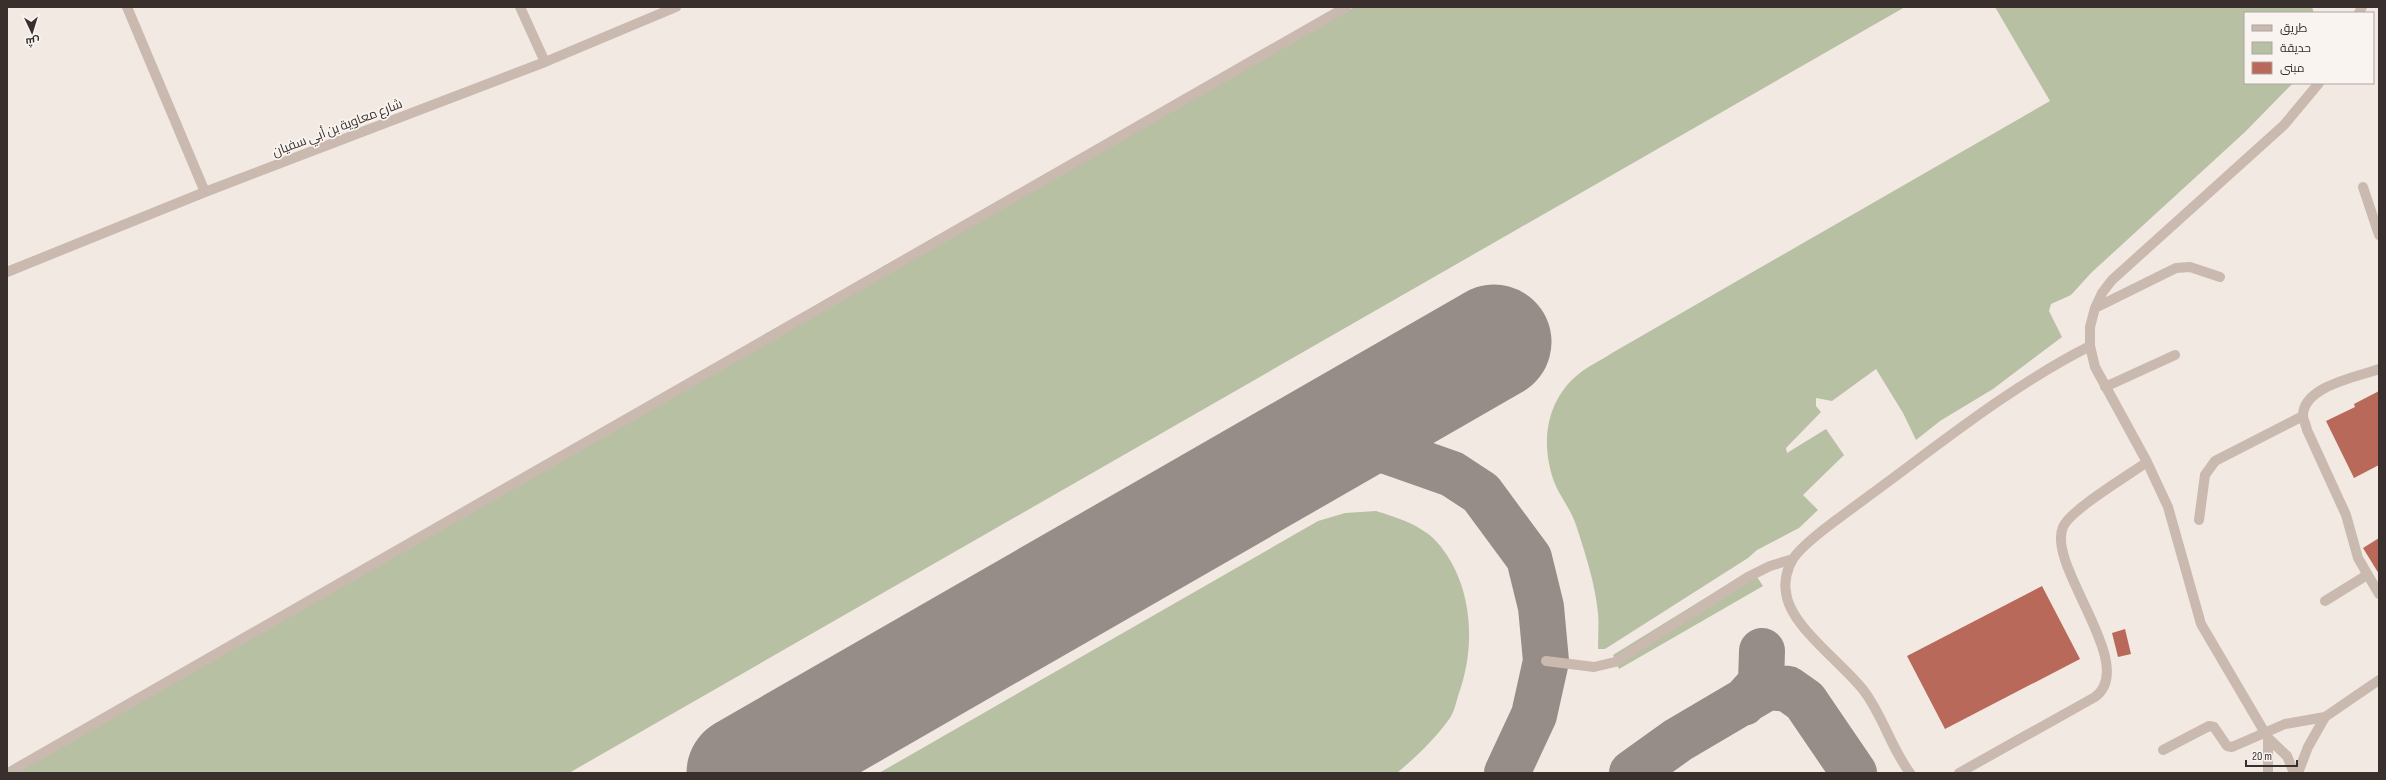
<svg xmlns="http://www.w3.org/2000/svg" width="2386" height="780" viewBox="0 0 2386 780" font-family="'Sofia Sans Condensed',Cairo,sans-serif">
<rect width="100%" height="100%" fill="#f2e9e3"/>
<path fill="#b8c0a4" d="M 1354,7 L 1905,7 L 569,773 L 10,773 Z
M 1995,7 L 2312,7 L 2314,13 L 2245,13 L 2245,83 L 2293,83 L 2245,132 L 2091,273 L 2071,295 L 2051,304 L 2049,311 L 2062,337 L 1993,389 L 1940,421 L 1916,440 L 1903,413 L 1876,369 L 1832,401 L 1816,398 L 1816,406 L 1821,412 L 1786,448 L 1787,453 L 1826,429 L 1844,455 L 1803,495 L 1818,510 L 1799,528 L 1757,550 L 1748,558 L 1605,649 L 1598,649 C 1598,637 1599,625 1598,613 C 1595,583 1585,553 1576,525 C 1571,510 1561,498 1555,484 C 1541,448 1544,406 1574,378 C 1584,368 1600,361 1612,353 L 2050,101 Z
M 1376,511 C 1396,517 1421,525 1436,541 C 1473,582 1477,645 1458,696 C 1456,703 1454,712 1450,718 C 1435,739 1416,757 1397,773 L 879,773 L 1318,521 L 1345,513 Z
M 1753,571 L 1763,586 L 1619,669 L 1613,655 L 1744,574 Z"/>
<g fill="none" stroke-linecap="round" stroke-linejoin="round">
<path stroke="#968c88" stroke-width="46" d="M 1288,461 L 1378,448 L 1452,474 L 1481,493 L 1529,558 L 1541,607 L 1546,661 L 1534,715 L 1507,773
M 1743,703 L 1761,683 L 1762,651
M 1632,773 L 1678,740 L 1768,687 L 1788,689 L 1805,701 L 1854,773"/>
<path stroke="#968c88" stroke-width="115" d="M 744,773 L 1494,342"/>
</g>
<path fill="#b96959" d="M 2379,391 L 2379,465 L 2354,478 L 2326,421 L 2355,407 L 2354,404 Z
M 2379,538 L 2379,574 L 2363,548 Z
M 2042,586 L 2080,659 L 1945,729 L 1907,656 Z
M 2125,629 L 2131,654 L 2118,657 L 2112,633 Z"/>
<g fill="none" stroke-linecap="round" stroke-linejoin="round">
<path stroke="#c9b9af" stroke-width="10" d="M 127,7 L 205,192
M 520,7 L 545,62
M 2359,13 L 2362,7
M 2363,187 L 2379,235
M 7,272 L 205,192 L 545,62 L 676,7
M 2095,308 L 2176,268 L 2190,267 L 2220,277
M 2379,369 C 2357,377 2304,386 2303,415 C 2303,419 2306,425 2307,430 L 2346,515 L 2358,558 L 2379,594
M 2105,387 L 2175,355
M 2199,520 L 2205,475 L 2215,461 L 2303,416
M 2325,601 L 2367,575
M 1546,661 L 1594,667 L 1615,662 L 1748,577 L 1770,566 L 1793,559
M 2268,738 L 2287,756 L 2294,773
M 2163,750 L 2209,726 L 2214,727 L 2227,746 L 2232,747 L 2285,724 L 2325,717
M 8,773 L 1346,7
M 1910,773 C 1891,748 1883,716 1864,691 C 1843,663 1789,626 1786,592 C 1784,582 1787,568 1793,559 C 1804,541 1852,509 1870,495 C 1941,443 2011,386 2090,346
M 1959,773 L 2095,697 C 2139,665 2046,566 2063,527 C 2070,510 2129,475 2147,462
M 2268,773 L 2268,738 L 2201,624 L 2168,507 L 2147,462 L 2095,367 L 2090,346 L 2090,327 L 2095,308 L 2102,293 L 2112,280 L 2284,125 L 2319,83
M 2298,773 L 2308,747 L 2325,717 L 2379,680"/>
</g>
<g text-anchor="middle" stroke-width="3.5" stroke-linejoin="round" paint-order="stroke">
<g font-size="13" fill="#392f2d" stroke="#f9f4ef">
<text transform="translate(337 127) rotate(-21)" y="5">شارع معاوية بن أبي سفيان</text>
</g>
</g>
<rect width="2386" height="780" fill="none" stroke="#392f2d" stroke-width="16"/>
<rect x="2244" y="12" width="130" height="72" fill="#f9f4ef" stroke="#aca5a1"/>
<rect x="2252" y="25" width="20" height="6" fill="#c9b9af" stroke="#aca5a1"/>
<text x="2280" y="32" font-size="12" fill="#392f2d">طريق</text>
<rect x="2252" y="42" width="20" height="12" fill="#b8c0a4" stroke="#aca5a1"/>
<text x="2280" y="52" font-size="12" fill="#392f2d">حديقة</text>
<rect x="2252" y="62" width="20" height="12" fill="#b96959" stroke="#aca5a1"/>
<text x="2280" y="72" font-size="12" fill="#392f2d">مبنى</text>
<g transform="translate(32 32) rotate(176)" stroke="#f9f4ef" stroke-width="3" paint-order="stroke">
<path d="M0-3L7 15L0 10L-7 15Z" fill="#392f2d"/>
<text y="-6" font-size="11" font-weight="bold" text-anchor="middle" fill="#392f2d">ش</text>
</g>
<path d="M2246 760v6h51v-6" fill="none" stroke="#392f2d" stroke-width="2"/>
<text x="2252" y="760" font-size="12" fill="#392f2d" stroke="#f9f4ef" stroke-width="3" paint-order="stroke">20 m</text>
</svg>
